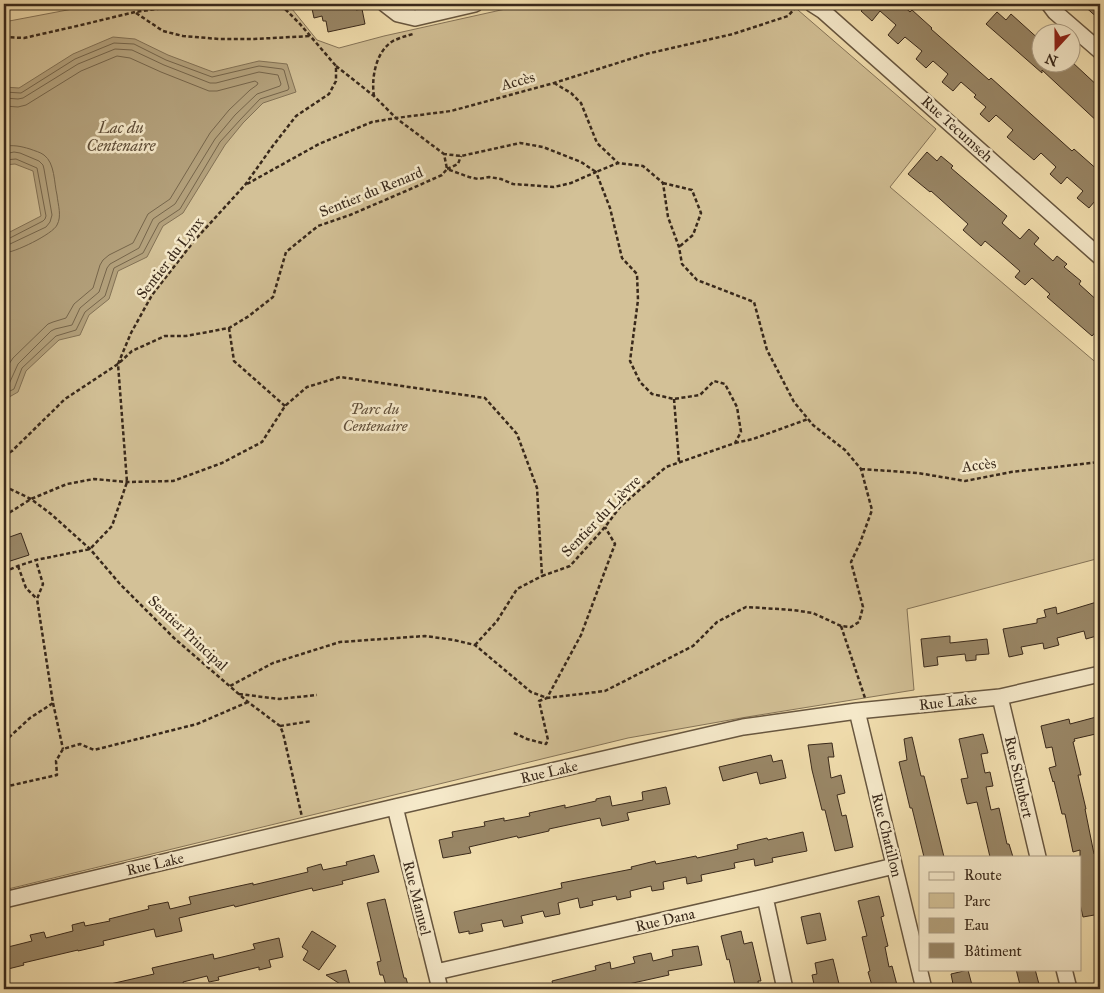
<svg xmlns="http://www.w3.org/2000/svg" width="1104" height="993" viewBox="0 0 1104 993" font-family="'IM FELL Great Primer',serif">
<rect width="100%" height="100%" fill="#f3e0b0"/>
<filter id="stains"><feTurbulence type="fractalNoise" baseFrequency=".004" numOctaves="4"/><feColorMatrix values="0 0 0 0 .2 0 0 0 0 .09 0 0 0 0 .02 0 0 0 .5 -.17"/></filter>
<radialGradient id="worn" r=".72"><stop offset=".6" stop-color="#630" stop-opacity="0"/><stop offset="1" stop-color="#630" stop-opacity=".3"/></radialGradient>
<path fill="#d3c197" stroke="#867559" d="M 99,4 L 288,4 L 317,40 L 339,48 L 384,36 L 528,4 L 791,4 L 936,129 L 890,187 L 1100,366 L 1100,558 L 907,609 L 914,690 L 747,717 L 628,738 L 4,890 L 4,22 Z"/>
<path fill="#b4a27d" stroke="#837256" d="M 113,37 L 135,39 L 168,55 L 213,72 L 259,61 L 287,64 L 296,92 L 263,103 L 243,123 L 225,145 L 183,213 L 163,226 L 147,257 L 118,271 L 109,299 L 89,315 L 80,335 L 59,340 L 26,371 L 18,392 L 4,400 L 4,235 L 41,216 L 33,171 L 15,164 L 4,165 L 4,87 L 19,88 L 73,54 Z"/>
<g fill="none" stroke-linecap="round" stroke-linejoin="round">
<path stroke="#76664c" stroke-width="1" d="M 4,92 L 21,93 L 75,59 L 114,43 L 134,44 L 166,60 L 212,77 L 259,66 L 282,69 L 284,70 L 289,88 L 288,90 L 260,99 L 240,120 L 220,142 L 180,209 L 159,223 L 143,253 L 114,268 L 105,296 L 85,312 L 76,330 L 56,336 L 22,368 L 14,389 L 4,394
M 4,98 L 18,99 L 23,98 L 78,64 L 115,49 L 132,50 L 164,65 L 210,83 L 216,83 L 259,72 L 278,75 L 281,84 L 280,86 L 257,94 L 235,115 L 215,139 L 175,204 L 153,219 L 139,248 L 110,264 L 107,268 L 99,292 L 80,308 L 72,325 L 55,329 L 51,331 L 18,364 L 9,384 L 4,387
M 4,106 L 18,107 L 26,105 L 81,71 L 117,56 L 130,58 L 161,72 L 209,91 L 217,91 L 255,81 L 258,83 L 257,85 L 250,90 L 229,110 L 210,133 L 170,199 L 148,214 L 133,243 L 109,255 L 103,260 L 100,265 L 93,288 L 74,304 L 66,318 L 53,322 L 48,324 L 13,358 L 9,364 L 4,378
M 4,146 C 14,145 20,146 30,149 C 35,151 40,152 44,155 C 55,163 54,183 57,195 C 58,205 62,216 57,225 C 53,234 14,253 4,253
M 4,154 L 14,152 L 20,153 L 39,161 L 43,165 L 44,169 L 52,215 L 50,222 L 46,227 L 10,244 L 4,245
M 4,160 L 16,159 L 37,168 L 46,216 L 45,219 L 43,221 L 8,239 L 4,239"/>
</g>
<path fill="#9a8868" stroke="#39291b" d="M 311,4 L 355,4 L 356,10 L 362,9 L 365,24 L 328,32 L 326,21 L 323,21 L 322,16 L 314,18 Z
M 868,4 L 901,4 L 910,12 L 912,10 L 932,28 L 931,29 L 989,80 L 991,78 L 1072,151 L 1074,149 L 1100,172 L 1100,205 L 1095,201 L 1089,208 L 1077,198 L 1083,191 L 1067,177 L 1061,184 L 1050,174 L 1056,167 L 1041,153 L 1034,160 L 1007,137 L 1013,130 L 996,115 L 989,122 L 980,114 L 986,107 L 974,97 L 976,95 L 961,82 L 953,91 L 942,82 L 948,74 L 933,61 L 926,68 L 916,59 L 922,51 L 905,37 L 898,44 L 888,35 L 896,25 L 880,11 L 872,21 L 861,11 Z
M 1082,4 L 1100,4 L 1100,20 Z
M 997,12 L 1006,20 L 1011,14 L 1042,42 L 1042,62 L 1072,62 L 1100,88 L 1100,124 L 1042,70 L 1042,73 L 986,24 Z
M 927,152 L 937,161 L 941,156 L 953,166 L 951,168 L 1007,216 L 1002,223 L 1020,239 L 1029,229 L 1039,238 L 1034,244 L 1053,261 L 1057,256 L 1067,264 L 1064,267 L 1081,281 L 1079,284 L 1100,303 L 1100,327 L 1092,336 L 1047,297 L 1050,294 L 1032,278 L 1025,285 L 1015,277 L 1020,271 L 1004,257 L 985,241 L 981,246 L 963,230 L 968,224 L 931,191 L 930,192 L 908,174 Z
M 21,533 L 29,555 L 4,563 L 4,539 Z
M 1100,601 L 1100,626 L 1098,627 L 1100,635 L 1086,639 L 1084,631 L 1057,638 L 1059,645 L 1044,649 L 1043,643 L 1021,647 L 1023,654 L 1009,657 L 1003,629 L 1037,623 L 1037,619 L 1046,617 L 1044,610 L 1056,607 L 1057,614 Z
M 950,636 L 950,643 L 987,639 L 989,654 L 976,655 L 976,660 L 966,661 L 965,654 L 937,657 L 938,665 L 924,667 L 921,639 Z
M 1100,716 L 1100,733 L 1074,739 L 1075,741 L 1073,742 L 1081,775 L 1078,775 L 1086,809 L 1085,809 L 1094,854 L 1100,853 L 1100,880 L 1096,881 L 1100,901 L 1100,914 L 1083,917 L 1080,904 L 1080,850 L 1073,852 L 1065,814 L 1062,814 L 1054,781 L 1053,782 L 1049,768 L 1056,766 L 1052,747 L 1046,748 L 1041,726 L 1069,719 L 1070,724 Z
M 983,734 L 988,753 L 981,754 L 985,773 L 990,772 L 993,786 L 986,787 L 991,810 L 999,808 L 1007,844 L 1009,844 L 1013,857 L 990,857 L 977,802 L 967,804 L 964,792 L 961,779 L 968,778 L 959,739 Z
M 912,737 L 921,776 L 924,776 L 944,857 L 924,857 L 912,808 L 910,808 L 899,762 L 907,760 L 904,739 Z
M 832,743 L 834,757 L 828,757 L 831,778 L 841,775 L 845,793 L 837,795 L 842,816 L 846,815 L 853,847 L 835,851 L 825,810 L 822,810 L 812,770 L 808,745 Z
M 771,755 L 773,762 L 782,760 L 786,778 L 760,784 L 757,772 L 723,781 L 719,767 Z
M 666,787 L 670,804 L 627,813 L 629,820 L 602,826 L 600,818 L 549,829 L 549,831 L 518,838 L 517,836 L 469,847 L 471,853 L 443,858 L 439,840 L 453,837 L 452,832 L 485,826 L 484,822 L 504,818 L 504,821 L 530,816 L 529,813 L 565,805 L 565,808 L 596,801 L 596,799 L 610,796 L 612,806 L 643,800 L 642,792 Z
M 803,832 L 807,851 L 772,858 L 773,862 L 755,866 L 754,859 L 734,863 L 735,868 L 701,875 L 702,881 L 687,884 L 686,877 L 663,882 L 664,889 L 652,891 L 651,886 L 630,891 L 631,897 L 617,900 L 616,896 L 592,901 L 593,905 L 580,908 L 578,898 L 558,903 L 560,914 L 545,917 L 543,911 L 521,916 L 523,923 L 504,927 L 502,920 L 481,924 L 483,931 L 469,934 L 469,931 L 459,933 L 454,912 L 562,888 L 561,883 L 632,869 L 631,867 L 655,861 L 656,864 L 696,856 L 697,858 L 738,849 L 737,845 L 767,838 L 768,840 Z
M 374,855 L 379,872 L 342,881 L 343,884 L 313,891 L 312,888 L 235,907 L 234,905 L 179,918 L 182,931 L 156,937 L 154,929 L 103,941 L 104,945 L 78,951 L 78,950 L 23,963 L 24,965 L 4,970 L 4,948 L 32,941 L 30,935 L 44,932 L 46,938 L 73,931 L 72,925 L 84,922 L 85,926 L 110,921 L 109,919 L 149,909 L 148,906 L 168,902 L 170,909 L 191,904 L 189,897 L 253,883 L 253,885 L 308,872 L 307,868 L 321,864 L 323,870 L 347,865 L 346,862 Z
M 879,896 L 884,916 L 881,917 L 888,946 L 885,947 L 889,967 L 892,966 L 897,985 L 891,986 L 891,989 L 873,989 L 868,972 L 870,971 L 862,937 L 867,936 L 858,901 Z
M 385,899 L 404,978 L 406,978 L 409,989 L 387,989 L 383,975 L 380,975 L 377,962 L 381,961 L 367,903 Z
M 820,913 L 826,940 L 807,944 L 801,917 Z
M 312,931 L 336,946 L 319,970 L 303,960 L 308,951 L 302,947 Z
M 741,931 L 744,944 L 752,942 L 761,981 L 758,981 L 759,989 L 736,989 L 729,959 L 727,960 L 721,936 Z
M 279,938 L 283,957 L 269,960 L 271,967 L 259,970 L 259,967 L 218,977 L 219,980 L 209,982 L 207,976 L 183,982 L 185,989 L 171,989 L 171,987 L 161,989 L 106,989 L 106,985 L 154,974 L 152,968 L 213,954 L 214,959 L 255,949 L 253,944 Z
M 698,946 L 702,965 L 668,971 L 669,975 L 606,989 L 554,989 L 552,981 L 596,970 L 595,966 L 610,962 L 611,969 L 635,963 L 633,957 L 651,953 L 653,961 L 673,956 L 672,950 Z
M 833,959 L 839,984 L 827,987 L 828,989 L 815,989 L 812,975 L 817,974 L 815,963 Z
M 1016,969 L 1035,969 L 1040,988 L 1033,989 L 1021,989 Z
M 346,970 L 351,989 L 348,989 L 326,975 Z
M 968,970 L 973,989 L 954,989 L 951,974 Z"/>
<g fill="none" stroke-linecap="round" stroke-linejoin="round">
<defs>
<path id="minor" d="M 385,4 L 398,14 L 415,18 L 475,4
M 812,4 L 823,11 L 1100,257
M 1049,4 L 1055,12 L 1100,51
M 1000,697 L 1038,857
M 857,711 L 924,989
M 395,807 L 440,989
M 765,897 L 785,989
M 4,900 L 395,807 L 743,727 L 857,711 L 1000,697 L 1100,674
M 1064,969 L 1069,989
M 436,972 L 765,897 L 894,866"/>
</defs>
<use href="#minor" stroke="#685740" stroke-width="18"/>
<path stroke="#39291b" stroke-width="2.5" stroke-dasharray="4 2.5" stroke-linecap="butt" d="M 136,13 L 163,31 L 183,36 L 219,39 L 254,39 L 311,36
M 4,37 L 24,38 L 77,26 L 135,12 L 192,4
M 336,66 L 374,96 L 396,118 L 444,154
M 554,83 L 571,93 L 581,103 L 597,143 L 618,163
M 374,96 C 371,78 376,51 393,41 C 399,38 406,36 413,34 L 413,32
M 447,169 L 458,164 L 461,156
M 663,183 L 692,190 L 701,213 L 693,235 L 679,247
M 247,184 L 319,144 L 372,122 L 396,118 L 451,111 L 554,83 L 646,54 L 733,34 L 788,16 L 798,5
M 229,328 L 234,361 L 285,406
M 674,399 L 679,462
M 735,443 L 753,439 L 808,419
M 4,456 L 12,451 L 65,399 L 118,364 L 132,351 L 165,336 L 186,336 L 229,328 L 249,316 L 273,297 L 286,252 L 318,226 L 350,215 L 406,191 L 442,175 L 447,169 L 444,154 L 461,156 L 520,143 L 543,147 L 581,162 L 596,172 L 618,163 L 643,166 L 663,183 L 668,217 L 679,247 L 682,264 L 697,280 L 754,302 L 767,350 L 794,402 L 813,425 L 845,450 L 861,469 L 872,510 L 860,543 L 851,562 L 863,607 L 859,622 L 851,627 L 841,626 L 813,613 L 793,610 L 746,607 L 717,622 L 693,646 L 605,691 L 547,698 L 531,692 L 475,645 L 454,640 L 425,636 L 340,642 L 273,663 L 230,686
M 861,469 L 918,473 L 965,481 L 1011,472 L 1100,462
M 4,486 L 31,499 L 51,514 L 90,549 L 120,584 L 174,638 L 248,702 L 280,726 L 283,733 L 302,817
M 4,516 L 31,499 L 67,484 L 94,479 L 127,482 L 173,481 L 222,463 L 262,442 L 285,406 L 307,387 L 340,377 L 485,398 L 517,434 L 537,488 L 542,576 L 570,566 L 605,527 L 620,507 L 666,467 L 735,443 L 741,432 L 737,407 L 725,384 L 714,381 L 700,395 L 674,399 L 652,394 L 640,382 L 630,361 L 638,300 L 637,274 L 622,258 L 610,208 L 596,172 L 571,183 L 554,187 L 513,184 L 501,179 L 489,177 L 478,179 L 469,177 L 447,169
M 18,566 L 26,588 L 37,599
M 4,572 L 18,566 L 36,560 L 90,549 L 112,526 L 127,482 L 118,364 L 131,333 L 152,295 L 194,241 L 245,185 L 272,147 L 296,116 L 329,94 L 336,81 L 336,66 L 300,24 L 280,4
M 841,626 L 865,698
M 475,645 L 497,621 L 517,589 L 542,576
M 239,694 L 279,699 L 317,695
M 53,703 L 63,749
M 280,726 L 312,721
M 514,733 L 527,739 L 546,744 L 548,740 L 539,701 L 547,698 L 581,635 L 615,544 L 605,527
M 4,742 L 30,718 L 53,703 L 37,599 L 43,584 L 36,561
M 4,787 L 57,775 L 56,761 L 63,749 L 80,744 L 94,750 L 197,724 L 248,702"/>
<use href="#minor" stroke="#f7ebcc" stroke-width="15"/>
</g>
<g text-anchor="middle" stroke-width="5" stroke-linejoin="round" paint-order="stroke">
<g font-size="15" fill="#39291b" stroke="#f7ebcc">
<text transform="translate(518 81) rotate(-15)" y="5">Accès</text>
<text transform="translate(957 129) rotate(42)" y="5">Rue Tecumseh</text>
<text transform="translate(371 192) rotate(-22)" y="5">Sentier du Renard</text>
<text transform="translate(170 258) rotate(-52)" y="5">Sentier du Lynx</text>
<text transform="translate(979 465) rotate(-7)" y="5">Accès</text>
<text transform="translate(601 516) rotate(-46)" y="5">Sentier du Lièvre</text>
<text transform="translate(188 633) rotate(43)" y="5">Sentier Principal</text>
<text transform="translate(948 702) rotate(-6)" y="5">Rue Lake</text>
<text transform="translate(549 772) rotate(-13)" y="5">Rue Lake</text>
<text transform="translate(1019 777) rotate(77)" y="5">Rue Schubert</text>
<text transform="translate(887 835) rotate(76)" y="5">Rue Chatillon</text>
<text transform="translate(155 864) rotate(-13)" y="5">Rue Lake</text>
<text transform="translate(417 898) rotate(76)" y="5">Rue Manuel</text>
<text transform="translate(665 920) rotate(-13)" y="5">Rue Dana</text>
</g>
<g font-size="15" font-style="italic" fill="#604f3a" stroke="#f7ebcc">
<text x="375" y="414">Parc du<tspan x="375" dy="17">Centenaire</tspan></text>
</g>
<g font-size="16" font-style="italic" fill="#5e4d38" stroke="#f7ebcc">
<text x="121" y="133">Lac du<tspan x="121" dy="18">Centenaire</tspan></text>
</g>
</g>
<rect width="1104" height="993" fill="none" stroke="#f3e0b0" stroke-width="20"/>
<rect x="5" y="5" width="1094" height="983" fill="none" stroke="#39291b" stroke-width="2.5"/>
<rect x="10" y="10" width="1084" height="973" fill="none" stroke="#39291b"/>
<rect x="919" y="856" width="162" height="115" fill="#f7ebcc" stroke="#ab9d85"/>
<rect x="929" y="872" width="25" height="8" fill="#f7ebcc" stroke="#ab9d85"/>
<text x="964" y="880" font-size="15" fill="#39291b">Route</text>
<rect x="929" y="893" width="25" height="15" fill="#d3c197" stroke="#ab9d85"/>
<text x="964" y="906" font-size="15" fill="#39291b">Parc</text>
<rect x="929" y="918" width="25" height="15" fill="#b4a27d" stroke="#ab9d85"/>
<text x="964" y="930" font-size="15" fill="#39291b">Eau</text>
<rect x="929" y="943" width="25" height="15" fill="#9a8868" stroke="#ab9d85"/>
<text x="964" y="956" font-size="15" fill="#39291b">Bâtiment</text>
<g transform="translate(1056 48) rotate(201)"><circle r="24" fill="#f7ebcc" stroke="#ab9d85"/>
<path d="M0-4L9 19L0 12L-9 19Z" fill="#8f2418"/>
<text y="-8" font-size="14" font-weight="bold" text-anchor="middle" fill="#39291b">N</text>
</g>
<rect width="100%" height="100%" filter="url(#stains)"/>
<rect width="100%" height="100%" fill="url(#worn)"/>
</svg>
